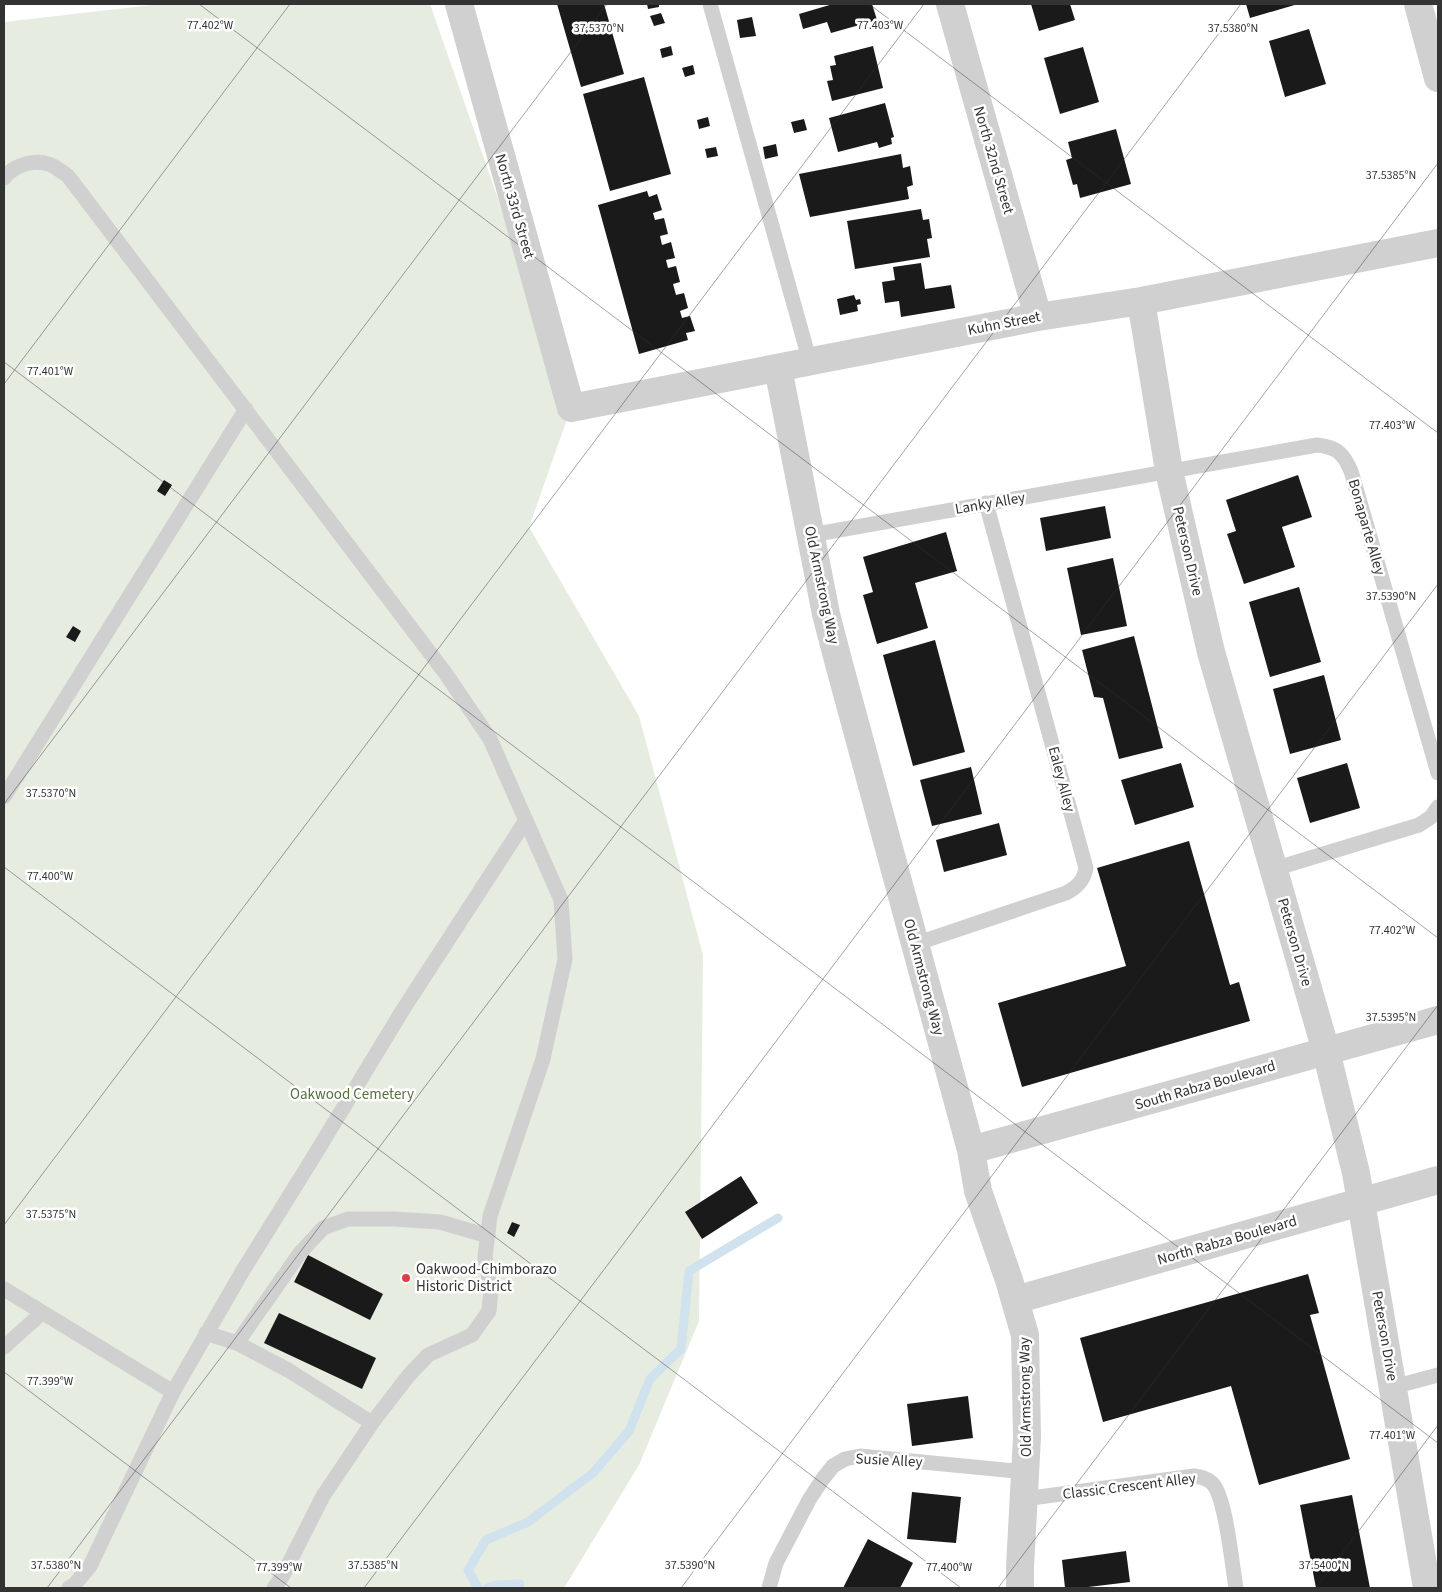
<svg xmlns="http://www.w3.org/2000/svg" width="1442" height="1592" viewBox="0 0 1442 1592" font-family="'Source Sans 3',sans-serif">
<rect width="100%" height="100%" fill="#fff"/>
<path fill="#e6ecdf" d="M 161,4 L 430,4 L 571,408 L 529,527 L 639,716 L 703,955 L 699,1321 L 639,1465 L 564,1588 L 4,1588 L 4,22 Z"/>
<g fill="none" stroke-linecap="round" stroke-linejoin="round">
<path stroke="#cfe2ee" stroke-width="9" d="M 478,1588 L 468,1570 L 486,1540 L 528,1522 L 593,1473 L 629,1431 L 650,1379 L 681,1349 L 689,1271 L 778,1218
M 487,1588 L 496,1585 L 520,1584 L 519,1588"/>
</g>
<path fill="#1a1a1a" d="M 557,4 L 604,4 L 624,74 L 581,87 Z
M 647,4 L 659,4 L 659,7 L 648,9 Z
M 833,4 L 872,4 L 877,20 L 831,33 L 827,22 L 803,29 L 799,14 Z
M 1031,4 L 1070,4 L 1075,20 L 1039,31 Z
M 1246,4 L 1298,4 L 1250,18 Z
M 661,13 L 665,23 L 654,26 L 650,16 Z
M 752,17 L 756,36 L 740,38 L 737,20 Z
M 1309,29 L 1326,84 L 1285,97 L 1269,41 Z
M 671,46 L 673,55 L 662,58 L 660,49 Z
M 873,46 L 883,88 L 832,101 L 827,81 L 833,80 L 830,66 L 836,65 L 834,56 Z
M 1083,47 L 1099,102 L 1060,114 L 1044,58 Z
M 693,65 L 695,74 L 685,77 L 682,68 Z
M 644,77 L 671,174 L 610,191 L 583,94 Z
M 885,103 L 894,137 L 891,138 L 892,144 L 879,148 L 877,142 L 838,152 L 829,118 Z
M 708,117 L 710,126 L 699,129 L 697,120 Z
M 804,119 L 807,130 L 794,133 L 791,122 Z
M 1116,129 L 1131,184 L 1080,198 L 1077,184 L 1073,185 L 1066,160 L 1072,158 L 1068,142 Z
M 776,144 L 778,156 L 765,159 L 763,147 Z
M 716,147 L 718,156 L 707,158 L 705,149 Z
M 901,154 L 903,168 L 910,166 L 913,185 L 907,187 L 909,199 L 810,217 L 799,174 Z
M 647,191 L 649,197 L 657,194 L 662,210 L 653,213 L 655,220 L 664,218 L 668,234 L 660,236 L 662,245 L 671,242 L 675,258 L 666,260 L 668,268 L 676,266 L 680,282 L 673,284 L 676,295 L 684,293 L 688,308 L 680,311 L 682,318 L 690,316 L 695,331 L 686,333 L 688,340 L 639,354 L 598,205 Z
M 921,209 L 923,220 L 929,219 L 932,238 L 927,239 L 930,257 L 855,269 L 847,221 Z
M 921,263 L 925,289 L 951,285 L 955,308 L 901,317 L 899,301 L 885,303 L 882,282 L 895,280 L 893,267 Z
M 854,295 L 856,300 L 860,299 L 861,304 L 857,305 L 858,311 L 840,315 L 837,299 Z
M 1298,475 L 1312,517 L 1282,527 L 1295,567 L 1244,584 L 1227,534 L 1236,531 L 1226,500 Z
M 164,480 L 172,485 L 165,496 L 157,491 Z
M 1105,506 L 1111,538 L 1046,551 L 1040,518 Z
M 946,532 L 957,571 L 915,583 L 928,628 L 877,644 L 863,595 L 873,592 L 863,557 Z
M 1113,558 L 1127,626 L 1081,635 L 1067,568 Z
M 1299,587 L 1321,662 L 1270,677 L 1249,602 Z
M 73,626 L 81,631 L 75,642 L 66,637 Z
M 1134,636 L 1163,748 L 1119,759 L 1103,698 L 1094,697 L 1082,650 Z
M 935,640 L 965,752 L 913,766 L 883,655 Z
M 1324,675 L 1341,740 L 1290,754 L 1273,689 Z
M 1181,763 L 1194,807 L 1135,825 L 1121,780 Z
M 1347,763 L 1360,808 L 1310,823 L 1297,778 Z
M 971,767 L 982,814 L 932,826 L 920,780 Z
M 999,823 L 1007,855 L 944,872 L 936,840 Z
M 1189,841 L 1230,985 L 1239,982 L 1250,1021 L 1022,1087 L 998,1003 L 1126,966 L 1097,868 Z
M 741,1176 L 758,1203 L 702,1239 L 685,1212 Z
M 512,1222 L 520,1225 L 514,1237 L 507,1233 Z
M 308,1255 L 383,1294 L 370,1320 L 294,1282 Z
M 1308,1274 L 1319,1313 L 1310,1315 L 1350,1459 L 1259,1485 L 1231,1386 L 1103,1422 L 1080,1338 Z
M 279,1313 L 376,1358 L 362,1389 L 264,1343 Z
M 968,1396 L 973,1438 L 912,1446 L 907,1404 Z
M 912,1492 L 961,1497 L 956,1543 L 907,1539 Z
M 1352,1495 L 1370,1588 L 1316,1588 L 1300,1505 Z
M 868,1539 L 913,1563 L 900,1588 L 843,1588 Z
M 1126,1551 L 1130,1582 L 1080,1588 L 1065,1588 L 1062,1560 Z"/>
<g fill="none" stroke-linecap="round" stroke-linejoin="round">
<path stroke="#d0d0d0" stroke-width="15" d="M 710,4 L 810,362
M 4,178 C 15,164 38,157 55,167 C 59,170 64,173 68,176 L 446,674 L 490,739 L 561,900 L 565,959 L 543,1059 L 490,1216 L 485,1257 L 491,1290 L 489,1311 L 472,1335 L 428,1355 L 409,1375 L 372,1423 L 323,1496 L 282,1577 L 274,1588
M 811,535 L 1317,445 C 1337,447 1343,453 1351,471 L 1438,773
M 4,797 L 246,409
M 1274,869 L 1419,825 L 1431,817 L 1438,807
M 915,944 L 1066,893 C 1078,887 1084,880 1086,868 L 986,503
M 4,1289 L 173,1392
M 206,1333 L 237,1343 L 288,1370 L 372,1423
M 237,1343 L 300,1253 L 323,1228 L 348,1219 L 394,1219 L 440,1222 L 488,1236
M 4,1347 L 42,1313
M 1393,1387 L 1438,1375
M 1024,1499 L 1194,1476 C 1201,1477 1207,1478 1212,1483 C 1226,1496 1232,1566 1236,1588
M 69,1588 L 75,1584 L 90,1566 L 173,1392 L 242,1272 L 311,1161 L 404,1008 L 526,820
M 769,1588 L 776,1563 L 809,1500 L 822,1480 L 833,1466 L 845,1459 L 860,1456 L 1026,1472"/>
<path stroke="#d0d0d0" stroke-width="28" d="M 459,4 L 571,408 L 1038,317 L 1141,301 L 1438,243
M 950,4 L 1038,317
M 1141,301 L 1169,471 L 1211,652 L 1326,1051 L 1356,1173 L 1427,1588
M 778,368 L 826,614 L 839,664 L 971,1150 L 978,1191 L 1009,1280 L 1025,1335 L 1027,1437 L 1020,1567 L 1020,1588
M 971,1150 L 1438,1020
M 1015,1300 L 1438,1180"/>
<path stroke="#d0d0d0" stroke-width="28" d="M 1418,4 L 1438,78"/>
</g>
<path fill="none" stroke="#333" stroke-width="1" stroke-opacity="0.45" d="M 199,4 L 1438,938M 869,4 L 1438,433M 4,362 L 1438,1443M 4,384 L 290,4M 4,804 L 607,4M 4,867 L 961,1588M 4,1225 L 924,4M 4,1372 L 291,1588M 47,1588 L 1241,4M 364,1588 L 1438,163M 681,1588 L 1438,584M 998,1588 L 1438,1005M 1316,1588 L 1438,1425"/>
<circle fill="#e63946" stroke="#fff" stroke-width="2" cx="406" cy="1278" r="5"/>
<g text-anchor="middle" stroke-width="5" stroke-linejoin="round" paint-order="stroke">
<g font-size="15" fill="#333" stroke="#fff">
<text transform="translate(994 160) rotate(74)" y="5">North 32nd Street</text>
<text transform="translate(515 206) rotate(74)" y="5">North 33rd Street</text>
<text transform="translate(1004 323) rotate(-11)" y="5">Kuhn Street</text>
<text transform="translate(990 503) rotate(-10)" y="5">Lanky Alley</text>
<text transform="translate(1367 527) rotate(74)" y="5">Bonaparte Alley</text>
<text transform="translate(1188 551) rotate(77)" y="5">Peterson Drive</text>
<text transform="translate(822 585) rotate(78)" y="5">Old Armstrong Way</text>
<text transform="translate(1062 779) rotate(75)" y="5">Ealey Alley</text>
<text transform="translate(1295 942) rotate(74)" y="5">Peterson Drive</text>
<text transform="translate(924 977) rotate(75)" y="5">Old Armstrong Way</text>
<text transform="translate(1205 1085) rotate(-16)" y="5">South Rabza Boulevard</text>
<text transform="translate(1227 1240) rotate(-16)" y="5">North Rabza Boulevard</text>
<text transform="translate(1385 1336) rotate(80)" y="5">Peterson Drive</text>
<text transform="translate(1025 1397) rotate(-91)" y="5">Old Armstrong Way</text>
<text transform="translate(889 1460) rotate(3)" y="5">Susie Alley</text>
<text transform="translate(1129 1486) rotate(-7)" y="5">Classic Crescent Alley</text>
</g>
<g font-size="15" fill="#56703f" stroke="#fff">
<text x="352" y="1099">Oakwood Cemetery</text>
</g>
<g font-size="15" fill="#333" stroke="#fff" text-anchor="start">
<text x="416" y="1274">Oakwood-Chimborazo<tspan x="416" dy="17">Historic District</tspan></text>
</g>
</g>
<g font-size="12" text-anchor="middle" fill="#333" stroke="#fff" stroke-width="5" stroke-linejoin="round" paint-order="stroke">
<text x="210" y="29">77.402°W</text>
<text x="880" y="29">77.403°W</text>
<text x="599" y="32">37.5370°N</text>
<text x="1233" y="32">37.5380°N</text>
<text x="1391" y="179">37.5385°N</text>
<text x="50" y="375">77.401°W</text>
<text x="1392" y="429">77.403°W</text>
<text x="1391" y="600">37.5390°N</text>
<text x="51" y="797">37.5370°N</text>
<text x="50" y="880">77.400°W</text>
<text x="1392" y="934">77.402°W</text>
<text x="1391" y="1021">37.5395°N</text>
<text x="51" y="1218">37.5375°N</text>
<text x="50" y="1385">77.399°W</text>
<text x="1392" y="1439">77.401°W</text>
<text x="56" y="1569">37.5380°N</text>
<text x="373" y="1569">37.5385°N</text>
<text x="690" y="1569">37.5390°N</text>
<text x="1324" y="1569">37.5400°N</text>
<text x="279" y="1571">77.399°W</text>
<text x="949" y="1571">77.400°W</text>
</g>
<rect width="1442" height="1592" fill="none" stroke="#333333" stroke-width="10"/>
</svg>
